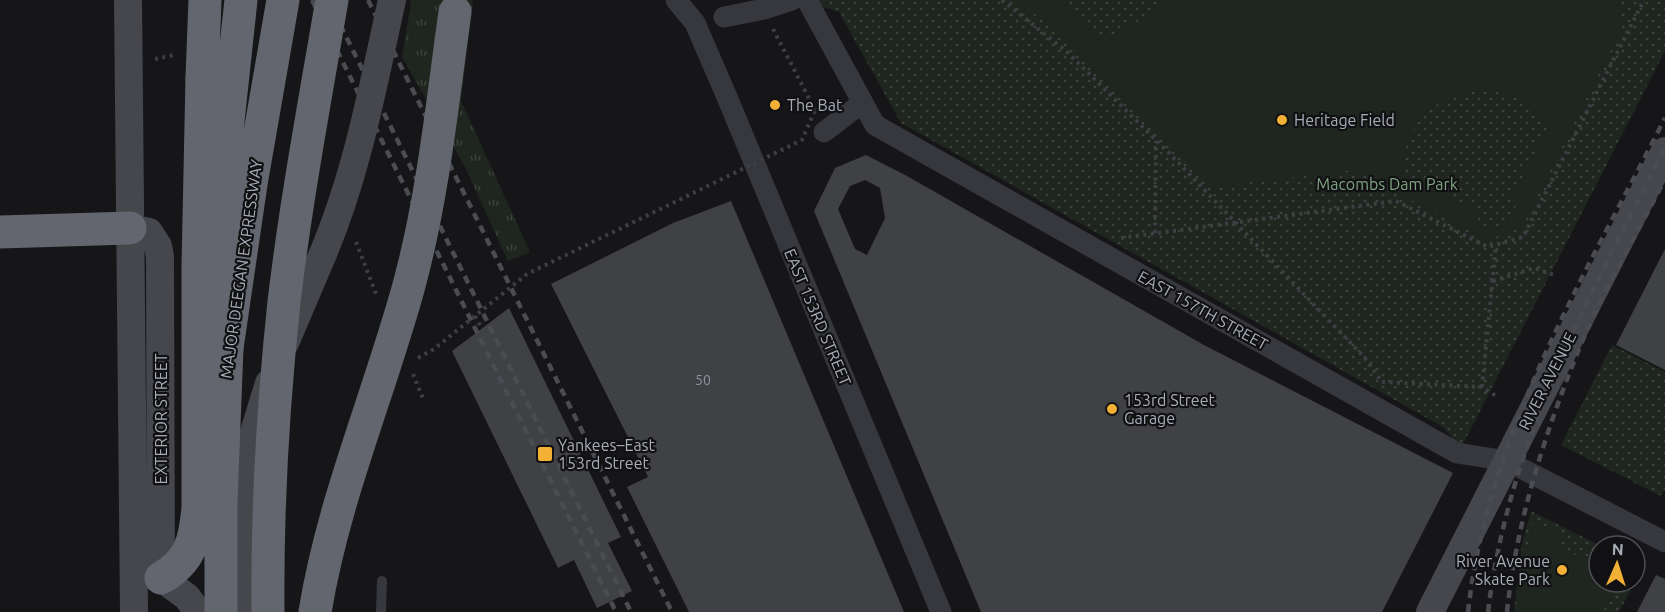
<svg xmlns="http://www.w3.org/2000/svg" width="1665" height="612" viewBox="0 0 1665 612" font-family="Ubuntu,sans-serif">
<defs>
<pattern id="grass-tufts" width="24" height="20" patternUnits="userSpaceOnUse" patternTransform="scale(1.5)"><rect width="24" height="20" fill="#1e261f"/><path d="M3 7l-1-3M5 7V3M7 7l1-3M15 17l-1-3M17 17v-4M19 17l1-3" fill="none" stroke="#3c433d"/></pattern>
<pattern id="park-dots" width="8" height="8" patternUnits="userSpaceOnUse" patternTransform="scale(1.5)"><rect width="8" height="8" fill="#1e261f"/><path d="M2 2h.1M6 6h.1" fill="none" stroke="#3c433d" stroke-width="1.8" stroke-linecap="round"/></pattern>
</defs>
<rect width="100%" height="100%" fill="#161618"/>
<path fill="url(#grass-tufts)" d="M 410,0 L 473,0 L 461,101 L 530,252 L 508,261 L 465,167 L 402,57 L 411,3 Z"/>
<path fill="url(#park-dots)" d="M 800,0 L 1665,0 L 1665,51 L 1461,448 L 1443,427 L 901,123 L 839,12 Z
M 1612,345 L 1665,372 L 1665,489 L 1661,496 L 1561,445 Z
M 1531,511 L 1601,546 L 1599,546 L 1599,582 L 1635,582 L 1619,612 L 1514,612 L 1522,544 Z"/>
<path fill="#1e261f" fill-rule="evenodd" d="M 1017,0 L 1061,0 L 1100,41 C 1125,32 1143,20 1160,0 L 1618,0 L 1622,28 L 1521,228 L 1487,240 L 1354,170 L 1212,187 L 1057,32 ZM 1480,90 C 1510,91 1531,103 1549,126 L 1510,202 L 1516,206 L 1504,227 L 1490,230 L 1476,223 L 1481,213 L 1403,173 C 1403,125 1433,95 1480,90 Z
M 1533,522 L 1562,533 L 1560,553 L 1599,558 L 1599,582 L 1618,582 L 1603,612 L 1519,612 L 1521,585 Z"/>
<path fill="#404145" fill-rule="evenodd" d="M 866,155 L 907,176 L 1204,345 L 1453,473 L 1382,612 L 981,612 L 814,211 L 835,168 ZM 865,180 L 880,188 L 885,218 L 867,255 L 855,249 L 838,209 L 850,186 Z
M 731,201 L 904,612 L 689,612 L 627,487 L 648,477 L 551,284 L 673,223 Z
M 1665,249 L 1665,370 L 1616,345 Z
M 509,308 L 621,537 L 608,543 L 632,591 L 597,608 L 574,560 L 558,568 L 452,351 Z
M 1656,575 L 1665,579 L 1665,612 L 1637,612 Z"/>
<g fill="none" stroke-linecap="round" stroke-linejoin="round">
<path stroke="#3d3f44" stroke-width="4" stroke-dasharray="3 4.5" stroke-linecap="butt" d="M 1002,0 L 1067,52 L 1171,155 L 1364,357 L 1382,382
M 773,29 L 815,110
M 155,59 L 174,55
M 1155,233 L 1156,141
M 1121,238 L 1396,201 L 1488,247 L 1523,237 L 1644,0
M 356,242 L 376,294
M 1493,281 L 1534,268 L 1557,276
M 475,316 L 482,329
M 1382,382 L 1482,387 L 1496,396
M 1482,387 L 1496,245"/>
<path stroke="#37383d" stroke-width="10" d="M 381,612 L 382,581"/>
<path stroke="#37383d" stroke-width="21" d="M 676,0 L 695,23 L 727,97 L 941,612
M 807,0 L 875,125 L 1457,453 L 1507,461 L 1665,542
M 724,17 L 764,9 L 792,0
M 824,132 L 862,103"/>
<path stroke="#45474d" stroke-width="28" d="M 128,0 L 134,612
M 130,228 L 149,232 L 158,246 L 160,257 L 161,578
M 285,343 L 322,256
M 161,578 L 187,597 L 198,612
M 244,612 L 245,485 L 254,432 L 269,383
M 1430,612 L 1665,151"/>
<path stroke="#63666e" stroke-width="33" d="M 0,232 L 130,228
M 161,578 C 191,561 195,540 198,508 L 198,266 L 202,78
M 221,612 L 221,500 L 227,348"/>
<path stroke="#4a4c52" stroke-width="4.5" stroke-dasharray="8 6" stroke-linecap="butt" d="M 312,0 L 616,612
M 328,0 L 631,612
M 368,0 L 672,612
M 1468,612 C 1488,433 1585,275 1665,118
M 1488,612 C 1508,444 1589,296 1665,148
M 1507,612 C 1516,524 1544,436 1577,354 C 1601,294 1636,236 1665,179"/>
<path stroke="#3d3f44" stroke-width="4" stroke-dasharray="3 4.5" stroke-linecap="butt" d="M 418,358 L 434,349 L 527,274 L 802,140 L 815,110
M 413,374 L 424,401"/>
<path stroke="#45474d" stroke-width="28" d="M 322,256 C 357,174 373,86 392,0"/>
<path stroke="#63666e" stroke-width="33" d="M 202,78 L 205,0
M 223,325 L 212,270 L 241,0
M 227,348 L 251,184 L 283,0
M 268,612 C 267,508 273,405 284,302 C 296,201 315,100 332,0
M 315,612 C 333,501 378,397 408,289 C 433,198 442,105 455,12"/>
</g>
<g fill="#f2b134" stroke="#111113" stroke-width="2">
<circle cx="775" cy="105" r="6"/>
<circle cx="1282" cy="120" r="6"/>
<circle cx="1112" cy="409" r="6"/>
<rect x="537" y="446" width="16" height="16" rx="3"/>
<circle cx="1562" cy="570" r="6"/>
</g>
<g text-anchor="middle" stroke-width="4.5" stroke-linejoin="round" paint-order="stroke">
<g font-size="14" fill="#8e929b">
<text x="703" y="385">50</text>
</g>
<g font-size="16" fill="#a8adb8" stroke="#111113" text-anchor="start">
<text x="787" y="111">The Bat</text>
<text x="1294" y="126">Heritage Field</text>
<text x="1124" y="406">153rd Street<tspan x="1124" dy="18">Garage</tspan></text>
<text x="558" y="451">Yankees–East<tspan x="558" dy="18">153rd Street</tspan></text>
<text x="1550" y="567" text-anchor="end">River Avenue<tspan x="1550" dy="18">Skate Park</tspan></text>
</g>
<g font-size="16" fill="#7fa381" stroke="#111113">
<text x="1387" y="190">Macombs Dam Park</text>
</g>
<g font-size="16" fill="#a8adb8" stroke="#111113">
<text transform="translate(241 269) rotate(-82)" y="6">MAJOR DEEGAN EXPRESSWAY</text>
<text transform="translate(1203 310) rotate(29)" y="6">EAST 157TH STREET</text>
<text transform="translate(818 317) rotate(67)" y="6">EAST 153RD STREET</text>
<text transform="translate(1547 381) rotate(-63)" y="6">RIVER AVENUE</text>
<text transform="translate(161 419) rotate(-90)" y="6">EXTERIOR STREET</text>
</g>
</g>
<g transform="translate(1617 564) rotate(3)"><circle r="28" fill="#111113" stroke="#4d4f55" stroke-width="1.5"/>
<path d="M0-4.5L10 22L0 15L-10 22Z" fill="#f2b134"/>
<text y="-9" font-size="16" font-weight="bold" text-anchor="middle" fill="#a8adb8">N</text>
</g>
</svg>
